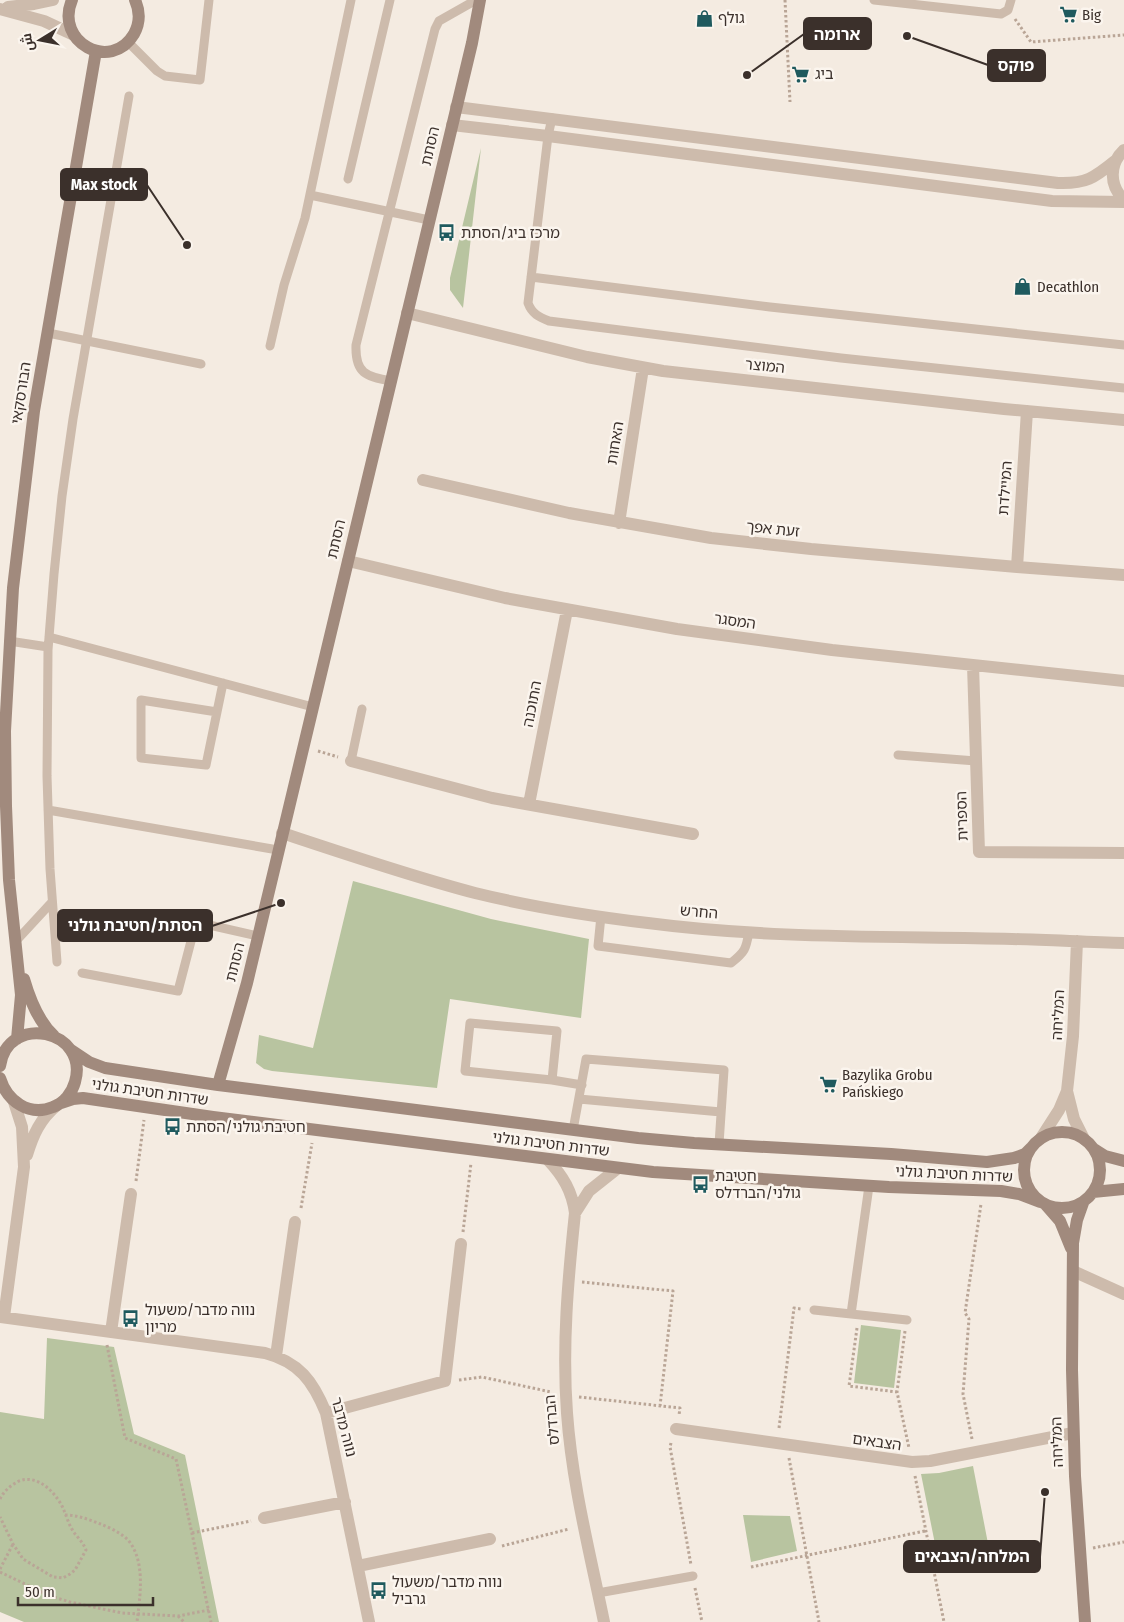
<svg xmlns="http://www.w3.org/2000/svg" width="1124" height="1622" viewBox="0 0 1124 1622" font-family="'Fira Sans Condensed',Cairo,'Noto Sans Hebrew',sans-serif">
<rect width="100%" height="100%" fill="#f4ebe1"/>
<path fill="#b8c4a0" d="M 481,148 L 463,308 L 450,290 L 450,278 Z
M 353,881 L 491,919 L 589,939 L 581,1018 L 450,999 L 437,1088 L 272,1071 L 264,1069 L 256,1063 L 259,1035 L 313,1048 Z
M 861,1325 L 901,1330 L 894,1388 L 854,1383 Z
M 47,1338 L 114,1347 L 134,1434 L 185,1455 L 219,1622 L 24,1622 L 0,1612 L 0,1412 L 44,1419 Z
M 973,1466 L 991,1559 L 940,1569 L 921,1474 L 939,1473 Z
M 743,1515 L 790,1516 L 797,1551 L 751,1562 Z"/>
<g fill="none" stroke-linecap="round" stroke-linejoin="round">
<path stroke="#b9a596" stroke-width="3" stroke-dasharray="2.5 2.5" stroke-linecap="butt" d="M 785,0 L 790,102
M 1015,19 L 1031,42 L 1124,35
M 318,751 L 338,757
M 136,1181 L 144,1120
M 301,1208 L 312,1143
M 463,1232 L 471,1163
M 582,1282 L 673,1291 L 660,1406
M 857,1328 L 849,1386 L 897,1392
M 905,1331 L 897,1392 L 909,1448
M 107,1345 L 125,1438 L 176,1459 L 211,1622
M 459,1380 L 482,1377 L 551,1392
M 579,1397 L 680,1408 L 679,1415
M 779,1428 L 794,1308 L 801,1309
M 972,1439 L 963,1394 L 969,1319 L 965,1313 L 981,1204
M 671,1443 L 670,1447 L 691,1565
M 789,1458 L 819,1622
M 915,1476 L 944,1622
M 0,1499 C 4,1491 11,1485 19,1481 C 37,1474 54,1491 62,1506 C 66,1514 68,1523 73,1531 C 77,1537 83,1542 86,1550 L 75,1570 L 70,1574 L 63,1578 L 53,1577 L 23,1559 L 13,1544 L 0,1517
M 65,1515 C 77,1515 87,1519 98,1523 C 108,1527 120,1532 128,1540 C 146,1561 140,1597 137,1622
M 192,1533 L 251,1521
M 502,1546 L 569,1529
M 1093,1548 L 1124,1542
M 751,1567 L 925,1531
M 0,1569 L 13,1544
M 0,1572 L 50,1596 L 70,1602 L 122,1613 L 178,1616 L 209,1610
M 695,1588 L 702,1622
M 178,1616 L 184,1622"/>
<path stroke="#cdbbac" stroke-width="9" d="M 874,0 L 1001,14 L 1008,10 L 1011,0
M 128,42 L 157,71 L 165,76 L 200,80 L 209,0
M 552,118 L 548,136 L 528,303 C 532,314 539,317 549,321 L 841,358 L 1124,388
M 348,179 L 390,0
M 310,195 L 429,220
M 531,277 L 770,307 L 1124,345
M 48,333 L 201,364
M 270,346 L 284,285 L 305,218 L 351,0
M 391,381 C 366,377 355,373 356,345 L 435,29 L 439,21 L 476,0
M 49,637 L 313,707
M 9,641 L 48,647
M 217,712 L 141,700 L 141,758 L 206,765 L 223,683
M 898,755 L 976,761
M 351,761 L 362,709
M 48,810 L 278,850
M 601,916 L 598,946 L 731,963 C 745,952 746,949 749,932
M 16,941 L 52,902
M 57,962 L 50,869 L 47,776 L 48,650 L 54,574 L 62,496 L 73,419 L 129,96
M 82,973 L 178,991 L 196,922 L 258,936
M 552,1080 L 557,1031 L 470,1023 L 465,1071 L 552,1080 L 582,1085
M 579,1099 L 721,1112
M 573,1130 L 586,1059 L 724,1070 L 719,1144
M 814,1310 L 907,1320
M 851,1314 L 869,1186
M 598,1593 L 693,1576"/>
<path stroke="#cdbbac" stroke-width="12" d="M 8,7 L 34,4 L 53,0
M 0,9 L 44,21 L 74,35
M 456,107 L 1058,183 C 1086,184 1094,178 1115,161
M 452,125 L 548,136 L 1052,201 L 1124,202
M 1124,150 C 1109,164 1109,185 1124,200
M 407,313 L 587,357 L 663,371 L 1004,409 L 1124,420
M 423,480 L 569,513 L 711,538 L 811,549 L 1017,567 L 1124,575
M 619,523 L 643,368
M 348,561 L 505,598 L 677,629 L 832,650 L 1124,681
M 1017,567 L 1027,411
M 973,665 L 979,852 L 1124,853
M 351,761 L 492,798 L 693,834
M 529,804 L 567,610
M 282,833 C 346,854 410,876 475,893 C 532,907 590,916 648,923 C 769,939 891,936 1012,939 C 1050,940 1087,942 1124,943
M 1067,1091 L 1074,1119 L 1084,1139
M 1041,1138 L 1059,1110 L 1067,1091 L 1073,1036 L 1077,941
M 27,1155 C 33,1135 40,1119 57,1105
M 548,1160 C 563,1176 572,1191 575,1213 C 568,1279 562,1346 567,1413 C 572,1484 590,1553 604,1622
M 575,1213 L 589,1191 L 618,1168
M 1073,1271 L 1124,1294
M 0,1317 L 265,1353 C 299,1362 313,1381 326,1413 L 369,1622
M 4,1317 L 24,1167 L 22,1127 L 14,1102
M 111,1332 L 131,1194
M 276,1356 L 295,1222
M 326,1413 L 445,1381 L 461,1244
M 676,1429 L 912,1462 L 930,1461 L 1073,1433
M 264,1518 L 345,1502
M 358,1566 L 490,1539"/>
<path stroke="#a18a7d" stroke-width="12" d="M 72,0 C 54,42 111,73 134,34 C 140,23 140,11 135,0
M 24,979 C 30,1000 38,1021 54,1036
M 17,1039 L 21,995 L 9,880 L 6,806 L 5,731 L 13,588 L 34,411 L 96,51
M 71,1050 L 89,1062 L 105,1068 L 218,1085 L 638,1138 L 694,1143 L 891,1154 L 987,1162 L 1014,1158 L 1025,1154 L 1031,1148
M 0,1066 C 8,1012 90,1030 75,1082 C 72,1093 64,1103 53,1107 C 29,1117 7,1101 0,1078
M 218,1085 L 247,983 L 472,43 L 480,0
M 61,1103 L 73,1099 L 83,1098 L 213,1117 L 653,1172 L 889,1187 L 1001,1191 L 1019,1194 L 1040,1202
M1024 1170a38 38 0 1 1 76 0a38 38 0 1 1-76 0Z
M 1094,1149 L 1105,1156 L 1124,1161
M 1093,1192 L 1124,1189
M 1083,1203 L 1077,1220 L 1073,1243 L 1072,1370 L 1075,1476 L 1085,1622
M 1046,1205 L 1060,1221 L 1071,1248"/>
</g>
<defs>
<symbol id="supermarket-bare" viewBox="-9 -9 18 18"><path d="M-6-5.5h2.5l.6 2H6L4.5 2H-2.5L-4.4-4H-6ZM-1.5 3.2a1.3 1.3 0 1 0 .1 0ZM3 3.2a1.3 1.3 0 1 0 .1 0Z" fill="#1f5a5e" stroke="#fbf5ee" stroke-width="2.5" paint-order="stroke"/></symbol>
<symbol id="shop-bare" viewBox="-9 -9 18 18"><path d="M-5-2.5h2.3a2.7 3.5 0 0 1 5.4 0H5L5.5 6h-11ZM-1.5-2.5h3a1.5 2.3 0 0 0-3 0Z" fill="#1f5a5e" stroke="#fbf5ee" stroke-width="2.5" paint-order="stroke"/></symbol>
<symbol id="bus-bare" viewBox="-9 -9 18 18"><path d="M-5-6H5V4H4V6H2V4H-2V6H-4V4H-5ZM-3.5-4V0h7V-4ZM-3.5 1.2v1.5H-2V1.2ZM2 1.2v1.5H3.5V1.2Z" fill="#1f5a5e" stroke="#fbf5ee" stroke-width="2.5" paint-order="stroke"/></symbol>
</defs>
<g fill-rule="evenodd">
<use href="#supermarket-bare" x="1056" y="2" width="25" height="25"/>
<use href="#shop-bare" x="692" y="6" width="25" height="25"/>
<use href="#supermarket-bare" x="788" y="62" width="25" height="25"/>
<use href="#bus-bare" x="434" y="220" width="25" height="25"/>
<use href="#shop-bare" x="1010" y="274" width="25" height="25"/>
<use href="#supermarket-bare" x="816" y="1072" width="25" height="25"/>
<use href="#bus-bare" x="160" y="1114" width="25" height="25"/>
<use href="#bus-bare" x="688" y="1172" width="25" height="25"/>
<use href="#bus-bare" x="118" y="1306" width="25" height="25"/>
<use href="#bus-bare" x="366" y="1578" width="25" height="25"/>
</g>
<g text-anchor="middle" stroke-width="5" stroke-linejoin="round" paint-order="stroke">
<g font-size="15" fill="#3b302b" stroke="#fbf5ee" text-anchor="start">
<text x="1082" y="20">Big</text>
<text x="718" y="23">גולף</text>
<text x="815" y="79">ביג</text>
<text x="461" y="238">מרכז ביג/הסתת</text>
<text x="1037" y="292">Decathlon</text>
<text x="842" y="1080">Bazylika Grobu<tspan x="842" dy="17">Pańskiego</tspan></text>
<text x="186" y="1132">חטיבת גולני/הסתת</text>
<text x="715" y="1181">חטיבת<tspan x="715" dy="17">גולני/הברדלס</tspan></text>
<text x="145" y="1315">נווה מדבר/משעול<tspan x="145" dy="17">מריון</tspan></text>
<text x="392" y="1587">נווה מדבר/משעול<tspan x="392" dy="17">גרביל</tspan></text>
</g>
<g font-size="15" fill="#3b302b" stroke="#fbf5ee">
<text transform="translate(430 146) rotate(-77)" y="5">הסתת</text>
<text transform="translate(765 366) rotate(6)" y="5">המוצר</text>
<text transform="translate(21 393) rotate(-81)" y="5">הבורסקאי</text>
<text transform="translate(615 443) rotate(-81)" y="5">האחות</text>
<text transform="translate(1005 488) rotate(-86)" y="5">המיילדת</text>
<text transform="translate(773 529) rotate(6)" y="5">זעת אפך</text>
<text transform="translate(336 539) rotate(-77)" y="5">הסתת</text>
<text transform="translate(735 621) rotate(8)" y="5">המסגר</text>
<text transform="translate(532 704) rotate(-79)" y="5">התוכנה</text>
<text transform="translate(962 816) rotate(-92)" y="5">הספרית</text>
<text transform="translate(699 912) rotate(5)" y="5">החרש</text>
<text transform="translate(235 962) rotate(-76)" y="5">הסתת</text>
<text transform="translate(1058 1015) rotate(-87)" y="5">המליחה</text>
<text transform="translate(150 1092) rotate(8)" y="5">שדרות חטיבת גולני</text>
<text transform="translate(551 1144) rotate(7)" y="5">שדרות חטיבת גולני</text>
<text transform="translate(954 1174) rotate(3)" y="5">שדרות חטיבת גולני</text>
<text transform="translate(552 1420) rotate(-95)" y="5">הברדלס</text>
<text transform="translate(344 1427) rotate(75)" y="5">נווה מדבר</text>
<text transform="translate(877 1442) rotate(8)" y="5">הצבאים</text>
<text transform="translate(1057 1442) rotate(-92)" y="5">המליחה</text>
</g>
</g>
<path fill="none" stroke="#3b302b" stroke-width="2" d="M747 75L804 34M907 36L988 65M187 245L147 185M281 903L212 926M1045 1492L1040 1557"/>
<g fill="#3b302b" stroke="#fbf5ee" stroke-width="2">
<circle cx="747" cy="75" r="5"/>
<circle cx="907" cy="36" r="5"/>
<circle cx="187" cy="245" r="5"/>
<circle cx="281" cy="903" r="5"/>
<circle cx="1045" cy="1492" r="5"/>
</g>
<g fill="#3b302b" stroke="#3b302b" stroke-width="2">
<rect x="804" y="18" width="67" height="31" rx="5"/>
<rect x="988" y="50" width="57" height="31" rx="5"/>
<rect x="61" y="169" width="86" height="31" rx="5"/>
<rect x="58" y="910" width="154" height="31" rx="5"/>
<rect x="904" y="1541" width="136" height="31" rx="5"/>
</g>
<g font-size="16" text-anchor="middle" font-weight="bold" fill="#fff">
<text x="837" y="40">ארומה</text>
<text x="1016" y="71">פוקס</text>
<text x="104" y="190">Max stock</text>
<text x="135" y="931">הסתת/חטיבת גולני</text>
<text x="972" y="1562">המלחה/הצבאים</text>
</g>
<g transform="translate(40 40) rotate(260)" stroke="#fbf5ee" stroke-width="4" paint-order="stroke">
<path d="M0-4L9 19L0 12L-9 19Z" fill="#3b302b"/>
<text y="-8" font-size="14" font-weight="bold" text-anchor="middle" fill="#3b302b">ش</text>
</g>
<path d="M18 1597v8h135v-8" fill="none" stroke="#3b302b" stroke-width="2.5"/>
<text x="25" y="1597" font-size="15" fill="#3b302b" stroke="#fbf5ee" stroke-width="4" paint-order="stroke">50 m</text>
</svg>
